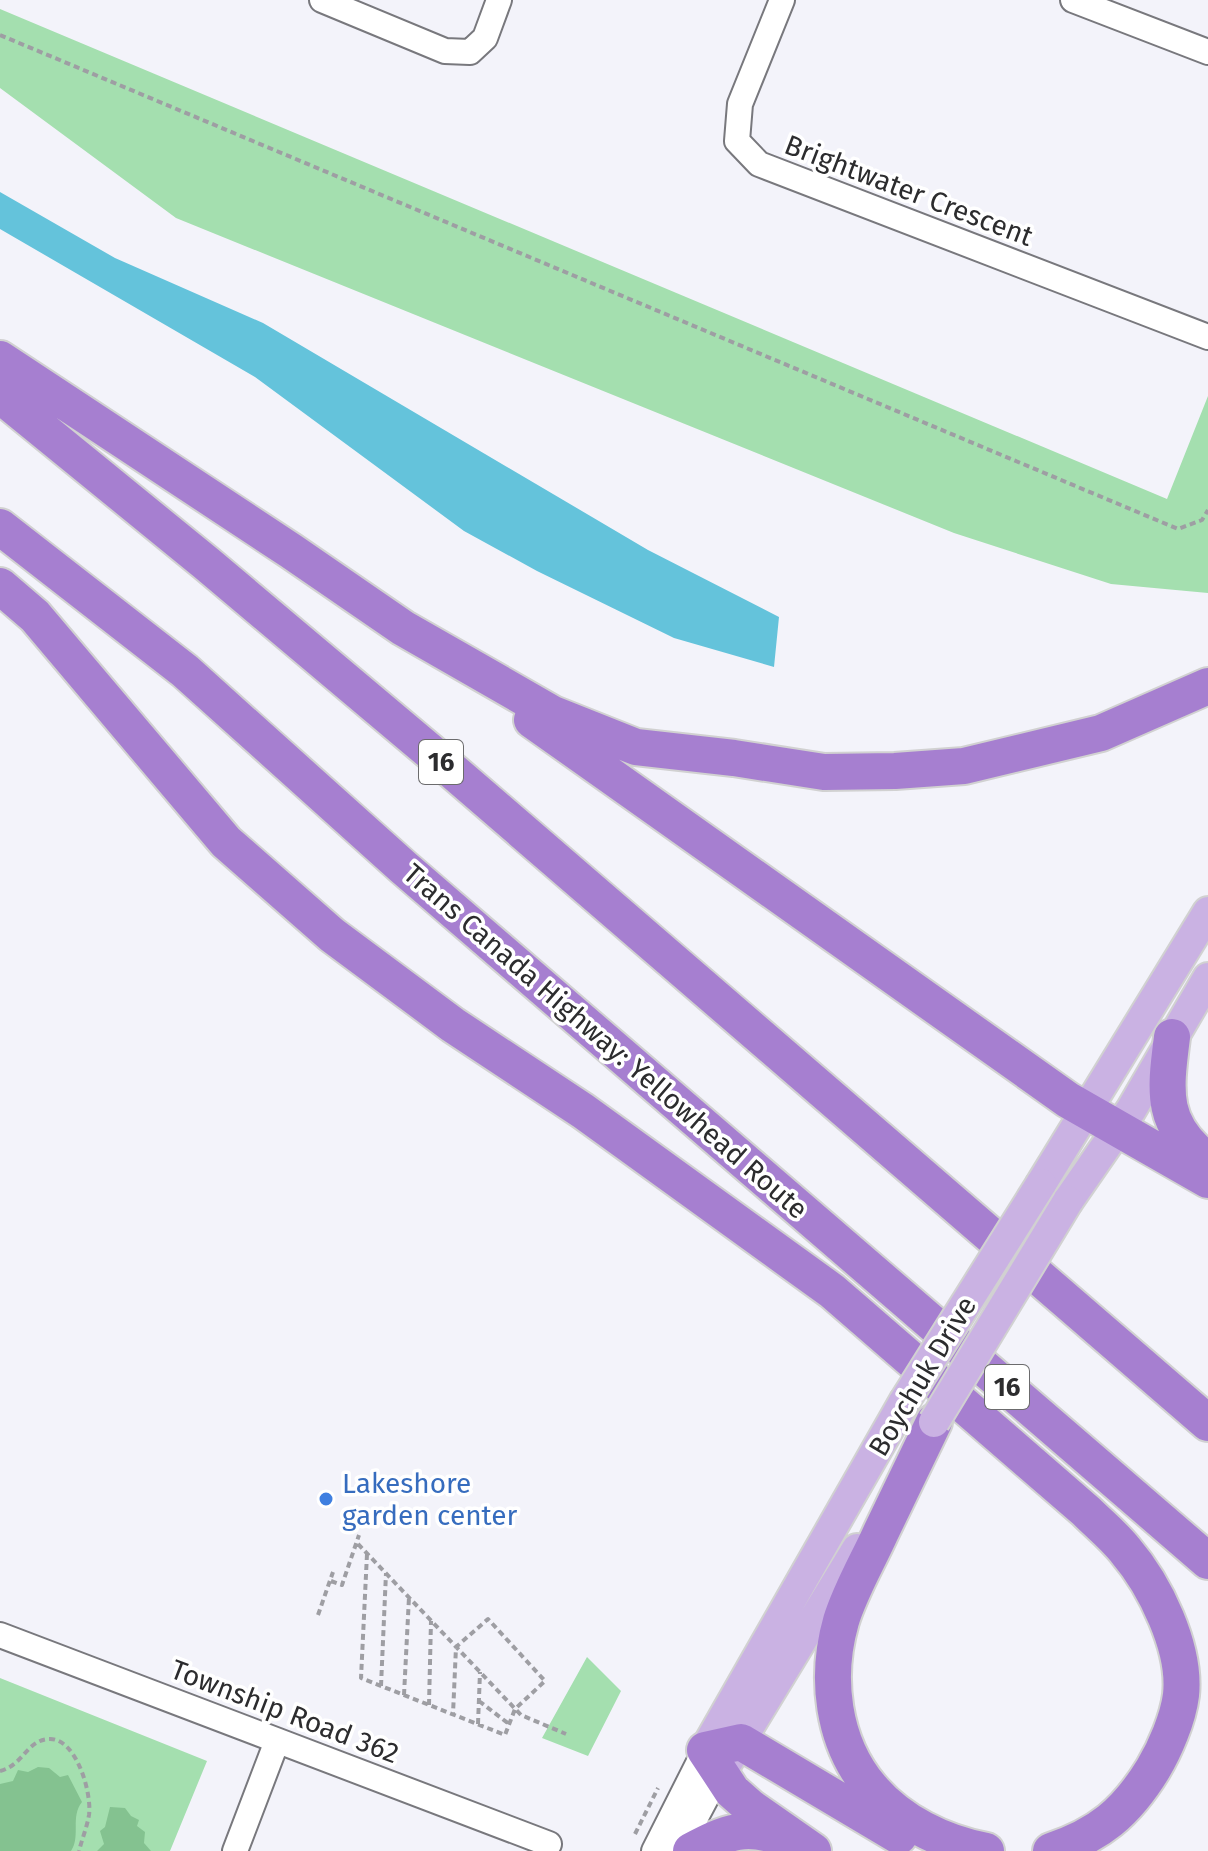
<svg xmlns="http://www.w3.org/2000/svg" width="1208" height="1851" viewBox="0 0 1208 1851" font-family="'Fira Sans',sans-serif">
<rect width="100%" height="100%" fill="#f3f3fa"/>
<path fill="#a4dfaf" d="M 0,9 L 1167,499 L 1208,396 L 1208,593 L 1111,584 L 954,533 L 176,218 L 0,88 Z
M 587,1657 L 621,1691 L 588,1756 L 542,1738 Z
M 0,1678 L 207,1761 L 170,1851 L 0,1851 Z"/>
<path fill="#84c290" d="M 38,1767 L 49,1768 L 60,1777 L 68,1775 L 82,1802 C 70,1817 81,1836 71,1851 L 0,1851 L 0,1784 L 13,1781 L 18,1770 L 28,1772 Z
M 110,1807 L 125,1808 L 131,1816 L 139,1820 L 137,1826 L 145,1832 L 144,1843 L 151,1851 L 97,1851 L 104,1844 L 100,1831 L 105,1827 Z"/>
<path fill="#64c3db" d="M 0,192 L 115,258 L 263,323 L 648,550 L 779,617 L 774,667 L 674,638 L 537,571 L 464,531 L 255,377 L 0,229 Z"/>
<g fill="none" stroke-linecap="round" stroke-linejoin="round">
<defs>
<path id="minor" d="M 322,0 L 445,51 L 470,52 L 485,38 L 499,0
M 782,0 L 740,104 L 737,141 L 759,164 L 1208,337
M 1073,0 L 1208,52
M 0,1635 L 549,1844
M 235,1851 L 277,1741
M 654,1851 L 705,1750
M 678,1851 L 720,1772"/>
<path id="major" d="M 1041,1184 L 1208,912
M 1068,1201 L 1131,1110 L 1208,978
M 705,1750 L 904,1402
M 728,1761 L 857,1549"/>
<path id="highway" d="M 0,359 L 291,551 L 403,628 L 553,714 L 636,747 L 734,758 L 824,772 L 895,771 L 964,766 L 1101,733 L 1208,686
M 0,395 L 206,563 L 434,755 L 1208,1423
M 0,527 L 185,671 L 403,867 L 1208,1561
M 0,586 L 35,616 L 226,842 L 332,935 L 453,1025 L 583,1111 L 832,1291 L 1086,1511 C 1099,1524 1114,1536 1125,1550 C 1155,1585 1186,1648 1181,1695 C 1178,1719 1165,1749 1153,1769 C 1126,1813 1099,1835 1051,1851
M 532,720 L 1068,1100 L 1208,1180
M 1172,1037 C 1165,1092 1160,1125 1208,1161
M 934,1422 C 916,1459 899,1495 881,1532 C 868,1561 850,1591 841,1621 C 825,1677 832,1742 871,1788 C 900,1822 943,1843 986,1851
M 691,1851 C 727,1832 747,1823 787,1840
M 813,1851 L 750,1807 L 732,1791 L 705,1750 L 741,1742 L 899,1836"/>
</defs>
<use href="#minor" stroke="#78787d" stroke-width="28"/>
<use href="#major" stroke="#d1d1d1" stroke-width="34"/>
<use href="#highway" stroke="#d1d1d1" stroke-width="40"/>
<path stroke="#9e9ea3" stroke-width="4" stroke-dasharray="6 4" stroke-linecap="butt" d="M 0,35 L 1178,529 L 1202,520 L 1208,510
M 358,1544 L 521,1715 L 566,1734
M 367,1554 L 361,1678 L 505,1735 L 515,1709 L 545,1681 L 488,1619 L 456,1647 L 453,1714
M 331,1581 L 342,1585 L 359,1535
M 318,1615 L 333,1572
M 381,1686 L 386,1573
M 404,1695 L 409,1597
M 479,1701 L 509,1724
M 429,1705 L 431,1621
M 478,1724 L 480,1672
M 0,1771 C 24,1765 27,1739 50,1739 C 77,1739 92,1794 89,1815 C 87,1827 82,1839 79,1851
M 635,1834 L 658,1788"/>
<use href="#minor" stroke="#fff" stroke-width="24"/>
<use href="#major" stroke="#cab2e3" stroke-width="30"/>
<use href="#highway" stroke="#a67fd0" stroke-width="36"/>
<defs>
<path id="major-bridge" d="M 904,1402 L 1041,1184
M 934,1422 L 1068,1201"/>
</defs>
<use href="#major-bridge" stroke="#d1d1d1" stroke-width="34" stroke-linecap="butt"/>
<use href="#major-bridge" stroke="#cab2e3" stroke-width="30"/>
</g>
<circle fill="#3f7fe0" stroke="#fff" stroke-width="3" cx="326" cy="1499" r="8"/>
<g text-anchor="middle" stroke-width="7" stroke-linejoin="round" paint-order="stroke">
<g fill="#fff" stroke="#6b6b6d" stroke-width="2">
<rect x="419" y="740" width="44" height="44" rx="6"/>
<rect x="985" y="1365" width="44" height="44" rx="6"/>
</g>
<g font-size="26" font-weight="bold" fill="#2c2c2e">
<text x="441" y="771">16</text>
<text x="1007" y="1396">16</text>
</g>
<g font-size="28" fill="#2c2c2e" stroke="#fff">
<text transform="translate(909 190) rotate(21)" y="10">Brightwater Crescent</text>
<text transform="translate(606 1041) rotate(41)" y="10">Trans Canada Highway: Yellowhead Route</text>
<text transform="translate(922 1376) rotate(-59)" y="10">Boychuk Drive</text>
<text transform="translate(285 1711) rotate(21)" y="10">Township Road 362</text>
</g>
<g font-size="28" fill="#366cbe" stroke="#fff" text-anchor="start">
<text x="342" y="1493">Lakeshore<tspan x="342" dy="32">garden center</tspan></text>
</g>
</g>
</svg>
